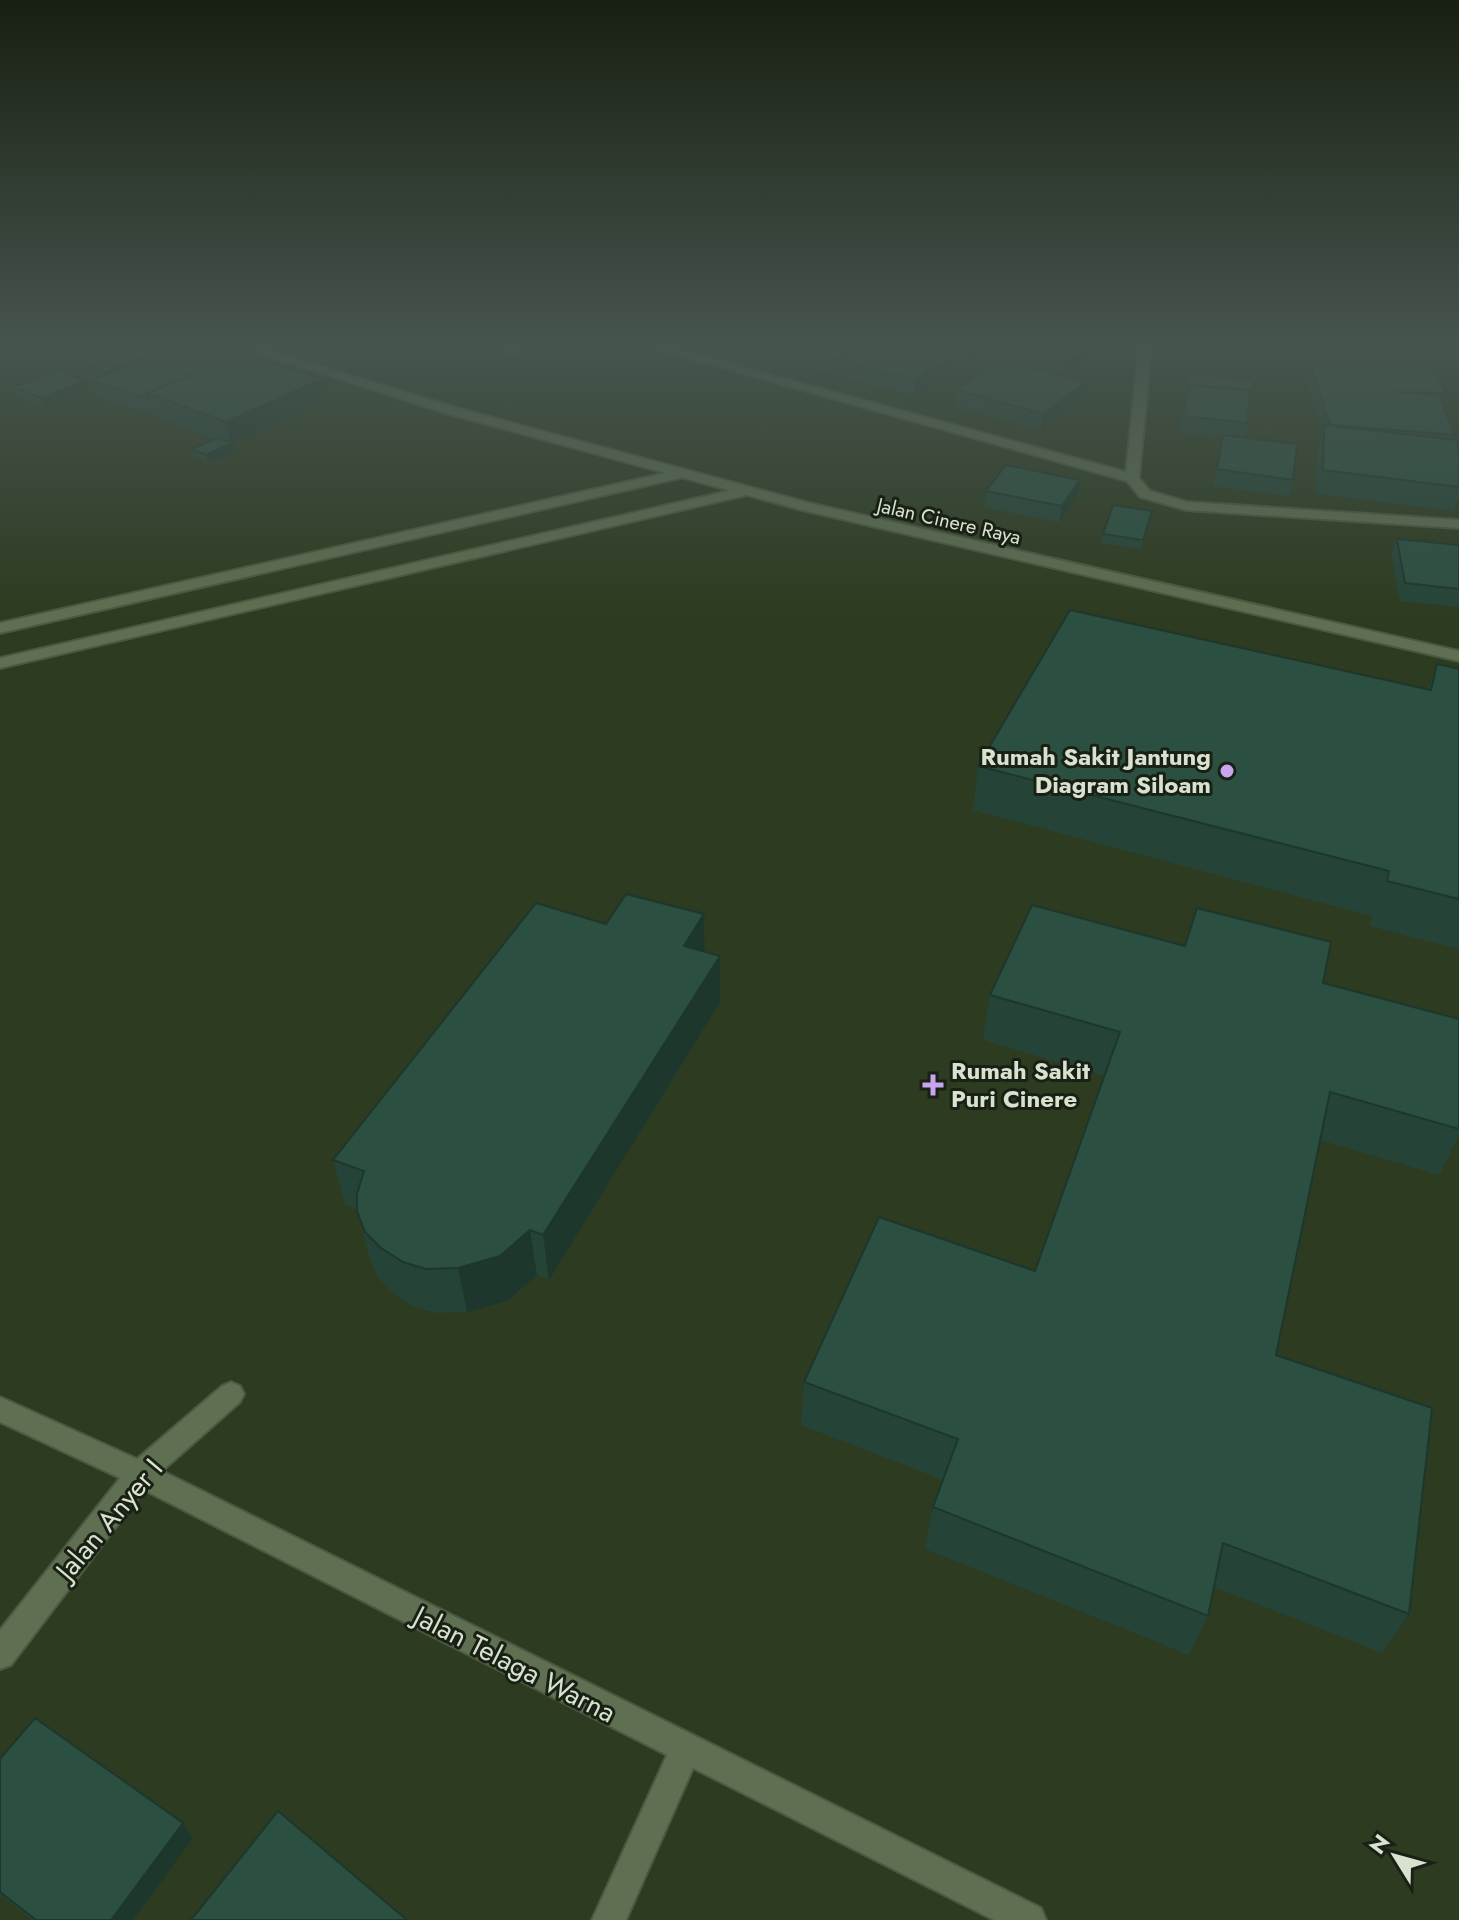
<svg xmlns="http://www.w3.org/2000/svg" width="1459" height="1920" viewBox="0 0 1459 1920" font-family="Jost,sans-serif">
<rect width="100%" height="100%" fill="#2d3b20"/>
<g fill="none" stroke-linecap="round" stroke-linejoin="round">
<defs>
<path id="street" d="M 507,349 L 521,349 L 511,355 L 505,352 Z
M 656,349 L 676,349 L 1126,472 L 1139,349 L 1151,349 L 1139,478 L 1150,491 L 1187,502 L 1459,520 L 1459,528 L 1186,510 L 1140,497 L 1127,481 Z
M 679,470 L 686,474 L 684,477 L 0,633 L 0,623 Z
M 746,487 L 753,491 L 751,494 L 0,668 L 0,658 Z
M 231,1382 L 240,1386 L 244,1394 L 240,1402 L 162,1471 L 1041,1908 L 1046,1920 L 994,1920 L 693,1768 L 626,1920 L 592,1920 L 667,1755 L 144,1490 L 11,1665 L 0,1669 L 0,1630 L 120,1478 L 0,1422 L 0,1397 L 137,1459 L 222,1386 Z"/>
<path id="secondary" d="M 246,349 L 264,349 L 457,408 L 809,503 L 1459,651 L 1459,661 L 802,510 L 449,414 Z"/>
</defs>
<use href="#street" stroke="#4c5840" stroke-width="4"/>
<use href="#secondary" stroke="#4c5840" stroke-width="4"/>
<use href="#street" fill="#5f6f51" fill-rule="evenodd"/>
<use href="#secondary" fill="#5f6f51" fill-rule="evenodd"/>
</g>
<path fill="#254437" d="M 50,349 L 241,349 L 253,353 L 254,357 L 325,402 L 232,444 L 234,452 L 208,463 L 193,457 L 191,449 L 215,439 L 153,415 L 97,397 L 93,381 L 63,369 L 59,353 Z
M 728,349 L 753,349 L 744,354 Z
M 768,349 L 991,349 L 968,364 L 952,360 L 951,370 L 914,396 L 842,377 L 842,370 L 834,375 L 768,354 Z
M 1002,349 L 1097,349 L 1096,353 L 1066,376 L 1086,382 L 1084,397 L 1041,430 L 955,406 L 957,390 L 1001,361 Z
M 1241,349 L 1276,349 L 1275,352 Z
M 1323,349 L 1417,349 L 1418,352 L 1414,364 L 1446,393 L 1443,404 L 1455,435 L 1453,440 L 1459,455 L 1459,497 L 1454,511 L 1316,494 L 1318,448 L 1322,432 L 1305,375 L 1309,360 L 1324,360 Z
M 1255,381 L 1249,402 L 1248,423 L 1244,438 L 1293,480 L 1289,496 L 1213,486 L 1223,437 L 1178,432 L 1188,394 L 1183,393 L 1184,385 Z
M 14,387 L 88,389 L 44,406 L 16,395 Z
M 1080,480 L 1077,496 L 1059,523 L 984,507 L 986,491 Z
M 1150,520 L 1141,549 L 1101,543 L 1103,534 Z
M 1397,539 L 1459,545 L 1459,607 L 1400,601 L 1391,556 Z
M 1437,664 L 1459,669 L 1459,949 L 1369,926 L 1372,916 L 973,810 L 978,766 L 1428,689 Z
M 704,914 L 705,952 L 720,1002 L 549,1280 L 537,1275 L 507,1301 L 467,1312 L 436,1313 L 414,1307 L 393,1293 L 377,1276 L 369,1256 L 357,1209 L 345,1205 L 333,1160 L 606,924 Z
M 1323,983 L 1459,1019 L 1459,1136 L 1439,1175 L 1320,1140 L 1276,1355 L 1409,1614 L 1382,1653 L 1214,1587 L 1208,1616 L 1189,1655 L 925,1549 L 933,1507 L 943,1480 L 801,1425 L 804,1382 L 1035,1271 L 1104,1076 L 983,1040 L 990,995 Z
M 0,1759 L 183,1823 L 193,1838 L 133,1920 L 32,1920 L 0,1895 Z"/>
<path fill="#1e372d" d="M 744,349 L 753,349 L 744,354 Z
M 854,349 L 883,349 L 843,361 L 842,370 L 834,375 L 834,359 Z
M 970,349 L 991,349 L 968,364 Z
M 1083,349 L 1097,349 L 1096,353 L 1062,379 L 1064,364 Z
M 162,350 L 166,365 L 110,387 L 105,372 Z
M 953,354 L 951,370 L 914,396 L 915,380 Z
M 321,379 L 325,402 L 232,444 L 234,452 L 208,463 L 206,455 L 231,444 L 226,422 Z
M 86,381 L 88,389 L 44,406 L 41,398 Z
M 1086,382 L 1084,397 L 1041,430 L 1043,414 Z
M 1080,480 L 1077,496 L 1059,523 L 1062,506 Z
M 704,914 L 705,959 L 684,946 Z
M 720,956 L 720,1002 L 549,1280 L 543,1235 Z
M 530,1230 L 537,1275 L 507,1301 L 467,1312 L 458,1268 Z
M 183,1823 L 193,1838 L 133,1920 L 111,1920 Z"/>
<path fill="#2b4f40" stroke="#1e372d" stroke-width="2" d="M 69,349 L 241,349 L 253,353 L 249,355 L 243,353 L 147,393 L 149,399 L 93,381 L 162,350 L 105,372 L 58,353 Z
M 803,349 L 854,349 L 834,359 Z
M 861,349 L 933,349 L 953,354 L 915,380 L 843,361 Z
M 1006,349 L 1083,349 L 1064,364 Z
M 1383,349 L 1417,349 L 1418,352 Z
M 243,353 L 321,379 L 226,422 L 147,393 Z
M 1002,360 L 1086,382 L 1043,414 L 957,390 Z
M 1309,360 L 1431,365 L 1446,393 L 1397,392 L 1439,395 L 1455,435 L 1330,425 Z
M 58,370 L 86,381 L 41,398 L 14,387 Z
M 1189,372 L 1255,381 L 1251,394 L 1248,394 L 1249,390 L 1184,385 Z
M 1190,385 L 1249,390 L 1248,423 L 1182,416 Z
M 1324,425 L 1457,440 L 1459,455 L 1459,487 L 1323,470 Z
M 1223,435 L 1297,444 L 1293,480 L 1217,469 Z
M 217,438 L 232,443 L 206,455 L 191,449 Z
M 1006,465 L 1080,480 L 1062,506 L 986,491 Z
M 1113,505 L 1152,511 L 1143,540 L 1103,534 Z
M 1397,539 L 1459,545 L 1459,589 L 1405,583 Z
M 1070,610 L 1431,690 L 1437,664 L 1459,669 L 1459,899 L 1387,881 L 1389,871 L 978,766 Z
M 626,894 L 704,914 L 684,946 L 720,956 L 543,1235 L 530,1230 L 500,1256 L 458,1268 L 426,1269 L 403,1262 L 381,1248 L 365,1232 L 357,1211 L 357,1194 L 364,1171 L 333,1160 L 536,903 L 606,924 Z
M 1032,905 L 1185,946 L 1197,908 L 1331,942 L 1323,983 L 1459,1019 L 1459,1129 L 1330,1092 L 1276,1355 L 1432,1408 L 1409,1614 L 1223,1543 L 1208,1616 L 933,1507 L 958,1439 L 804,1382 L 879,1217 L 1035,1271 L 1120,1032 L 990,995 Z
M 35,1718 L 183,1823 L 111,1920 L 36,1920 L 0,1892 L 0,1759 Z
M 278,1811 L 407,1920 L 191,1920 Z"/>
<linearGradient id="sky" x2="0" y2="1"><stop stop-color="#192012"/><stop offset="0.56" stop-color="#46554e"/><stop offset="1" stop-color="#46554e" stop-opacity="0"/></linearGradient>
<rect width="1459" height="618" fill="url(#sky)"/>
<g fill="#c7a6ef" stroke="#192014" stroke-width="3">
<circle cx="1227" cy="771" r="8"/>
<path d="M929 1073h8v8h8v8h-8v8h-8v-8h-8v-8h8z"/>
</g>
<g text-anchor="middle" stroke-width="6" stroke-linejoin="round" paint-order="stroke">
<g font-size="20" fill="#d9e2d1" stroke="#192014">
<text transform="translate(949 521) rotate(13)" y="7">Jalan Cinere Raya</text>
</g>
<g font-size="24" font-weight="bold" fill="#d9e2d1" stroke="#192014" text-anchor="end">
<text x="1211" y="765">Rumah Sakit Jantung<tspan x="1211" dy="28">Diagram Siloam</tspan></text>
<text x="951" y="1079" text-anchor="start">Rumah Sakit<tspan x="951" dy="28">Puri Cinere</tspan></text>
</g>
<g font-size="28" fill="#d9e2d1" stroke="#192014">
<text transform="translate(109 1519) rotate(-50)" y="10">Jalan Anyer I</text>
<text transform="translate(515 1664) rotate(27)" y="10">Jalan Telaga Warna</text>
</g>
</g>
<g transform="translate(1395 1856) rotate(307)" stroke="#192014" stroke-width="6" paint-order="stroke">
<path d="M0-6L14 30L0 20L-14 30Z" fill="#d9e2d1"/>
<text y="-12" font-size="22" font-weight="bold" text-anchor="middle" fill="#d9e2d1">N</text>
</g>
</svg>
